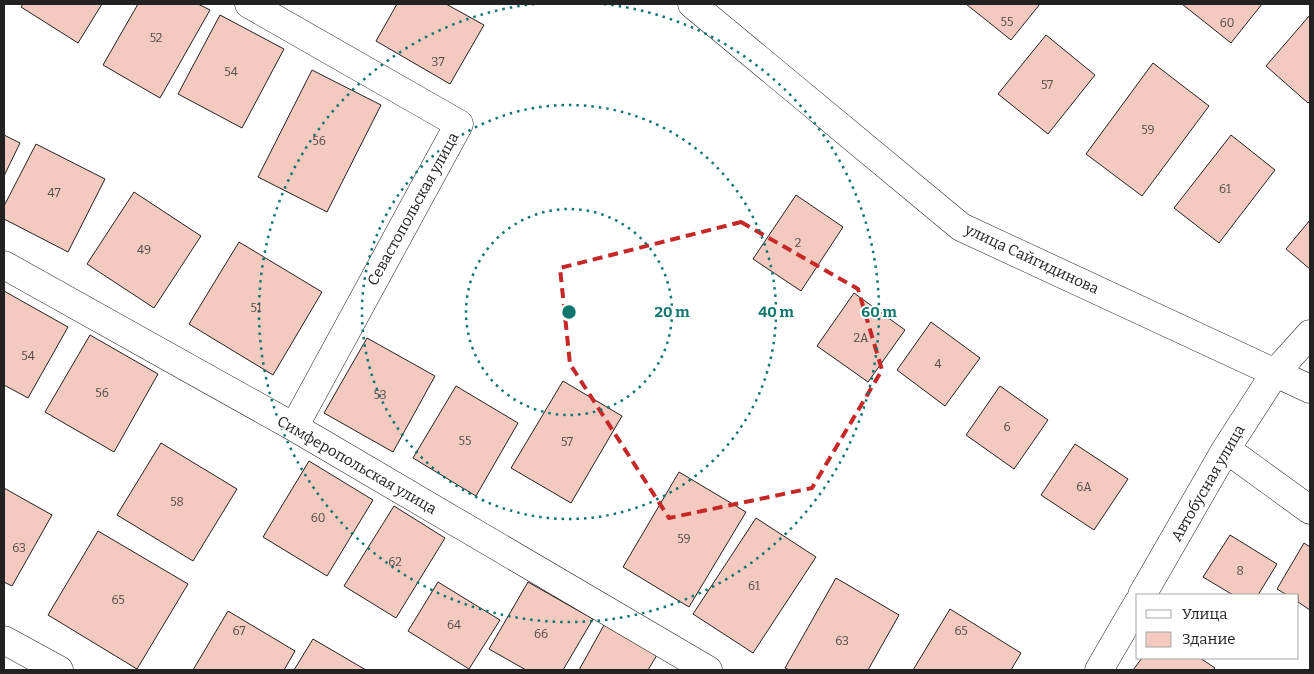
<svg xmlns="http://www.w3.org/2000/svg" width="1314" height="674" viewBox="0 0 1314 674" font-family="Bitter,serif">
<rect width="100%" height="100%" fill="#fff"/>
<path fill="#f3c9c0" stroke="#222" d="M 23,4 L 102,4 L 78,43 L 21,7 Z
M 138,4 L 198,4 L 210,10 L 160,98 L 103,65 Z
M 397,4 L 446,4 L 484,25 L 450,84 L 376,41 Z
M 966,4 L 1040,4 L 1011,40 Z
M 1182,4 L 1262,4 L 1231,43 Z
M 220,15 L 284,49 L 242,128 L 178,94 Z
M 1310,15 L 1310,101 L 1308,103 L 1266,66 Z
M 1046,35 L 1095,75 L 1048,134 L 998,94 Z
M 1153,63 L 1209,106 L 1142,196 L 1086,154 Z
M 312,70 L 381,105 L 327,212 L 258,177 Z
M 4,135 L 20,143 L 4,176 Z
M 1231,135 L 1275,170 L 1219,243 L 1174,208 Z
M 36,144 L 105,179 L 68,252 L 4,219 L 4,206 Z
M 134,192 L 201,236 L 154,308 L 87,264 Z
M 796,195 L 843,227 L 801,291 L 753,259 Z
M 1310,220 L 1310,269 L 1286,249 Z
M 239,242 L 322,292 L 273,375 L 189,324 Z
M 4,291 L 68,327 L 28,398 L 4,385 Z
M 854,293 L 905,330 L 868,382 L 817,346 Z
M 931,322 L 980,358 L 945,406 L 897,370 Z
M 90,335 L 158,374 L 114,452 L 45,412 Z
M 367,338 L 435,376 L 393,452 L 324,413 Z
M 563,381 L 622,416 L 571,503 L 511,468 Z
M 456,386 L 518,423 L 476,496 L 413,458 Z
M 1000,386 L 1048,420 L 1014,469 L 966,435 Z
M 161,443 L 237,489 L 193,561 L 117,515 Z
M 1075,444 L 1128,479 L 1094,530 L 1041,495 Z
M 309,461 L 373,500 L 327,576 L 263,537 Z
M 679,472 L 746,512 L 689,607 L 623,567 Z
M 4,488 L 52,515 L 12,586 L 4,582 Z
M 394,506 L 445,538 L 396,618 L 344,586 Z
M 756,518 L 816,557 L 753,653 L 693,614 Z
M 98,531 L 188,584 L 137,669 L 48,615 Z
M 1230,535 L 1277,564 L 1258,595 L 1233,595 L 1203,577 Z
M 1304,543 L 1310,547 L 1310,610 L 1298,602 L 1298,595 L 1287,595 L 1277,589 Z
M 836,578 L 899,615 L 868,670 L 789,670 L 785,668 Z
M 438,582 L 500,620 L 469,669 L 408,631 Z
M 528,582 L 593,619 L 563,670 L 526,670 L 489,649 Z
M 950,609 L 1021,653 L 1011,670 L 913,670 Z
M 228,611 L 295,651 L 284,670 L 193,670 Z
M 604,625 L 657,655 L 648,670 L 579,670 Z
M 313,639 L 366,670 L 294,670 Z
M 1142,658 L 1200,658 L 1215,668 L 1213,670 L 1133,670 Z"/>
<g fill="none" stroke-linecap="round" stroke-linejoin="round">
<defs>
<path id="minor" d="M 249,4 L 459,124 L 294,427
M 4,265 L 294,427 L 708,670
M 1226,449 L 1310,510
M 1142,595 L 1226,449 L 1275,373 L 1310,334
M 4,640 L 59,670
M 1099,670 L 1138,603"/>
<path id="major" d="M 692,4 L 961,227 L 1310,389"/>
</defs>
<use href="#minor" stroke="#222" stroke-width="29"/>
<use href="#major" stroke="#222" stroke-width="29"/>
<use href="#minor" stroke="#fff" stroke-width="28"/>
<use href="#major" stroke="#fff" stroke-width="28"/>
</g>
<path fill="none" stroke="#c62828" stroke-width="4" stroke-dasharray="10 6" stroke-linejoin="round" d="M 741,222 L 858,289 L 882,370 L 812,488 L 669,518 L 570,364 L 560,268 Z"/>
<g fill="none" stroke="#0f766e" stroke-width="2.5" stroke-dasharray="2.5 5">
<circle cx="569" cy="312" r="103"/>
<circle cx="569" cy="312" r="207"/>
<path d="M604 4A310 310 0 1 1 534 4"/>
</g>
<g text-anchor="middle" stroke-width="4" stroke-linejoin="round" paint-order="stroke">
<g font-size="12" fill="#564c4a">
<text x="1007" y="26">55</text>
<text x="1227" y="27">60</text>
<text x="156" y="42">52</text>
<text x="438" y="66">37</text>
<text x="231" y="76">54</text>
<text x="1047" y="89">57</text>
<text x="1148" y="134">59</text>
<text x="319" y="145">56</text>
<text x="1225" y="193">61</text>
<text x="54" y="197">47</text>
<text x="798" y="247">2</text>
<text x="144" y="254">49</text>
<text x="256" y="312">51</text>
<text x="861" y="342">2А</text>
<text x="28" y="360">54</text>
<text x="938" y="368">4</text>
<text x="102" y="397">56</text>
<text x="380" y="399">53</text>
<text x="1007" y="431">6</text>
<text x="465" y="445">55</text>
<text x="567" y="446">57</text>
<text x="1084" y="491">6А</text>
<text x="177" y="506">58</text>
<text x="318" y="522">60</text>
<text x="684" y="543">59</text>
<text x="19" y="552">63</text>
<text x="395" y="566">62</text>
<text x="1240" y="575">8</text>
<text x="754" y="590">61</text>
<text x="118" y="604">65</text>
<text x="454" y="629">64</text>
<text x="239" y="635">67</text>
<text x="961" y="635">65</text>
<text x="541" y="638">66</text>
<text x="842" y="645">63</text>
</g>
<g font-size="15" fill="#222" stroke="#fff">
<text transform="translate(413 209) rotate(-61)" y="5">Севастопольская улица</text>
<text transform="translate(1032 259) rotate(25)" y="5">улица Сайгидинова</text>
<text transform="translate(357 465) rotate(30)" y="5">Симферопольская улица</text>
<text transform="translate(1208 483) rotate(-60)" y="5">Автобусная улица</text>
</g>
</g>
<circle cx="569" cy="312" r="8" fill="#0f766e" stroke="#fff" stroke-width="2.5"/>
<g font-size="15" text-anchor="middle" font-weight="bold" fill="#0f766e" stroke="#fff" stroke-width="4" stroke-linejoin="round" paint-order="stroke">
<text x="672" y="317">20 m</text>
<text x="776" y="317">40 m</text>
<text x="879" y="317">60 m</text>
</g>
<rect width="1314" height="674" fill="none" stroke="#222222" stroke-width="10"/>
<rect x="1136" y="594" width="162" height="65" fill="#ffffff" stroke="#a7a7a7"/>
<rect x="1146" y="610" width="25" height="8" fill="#ffffff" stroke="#a7a7a7"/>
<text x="1182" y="619" font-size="15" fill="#222222">Улица</text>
<rect x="1146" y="632" width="25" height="15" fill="#f3c9c0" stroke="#a7a7a7"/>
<text x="1182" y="644" font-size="15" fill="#222222">Здание</text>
</svg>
